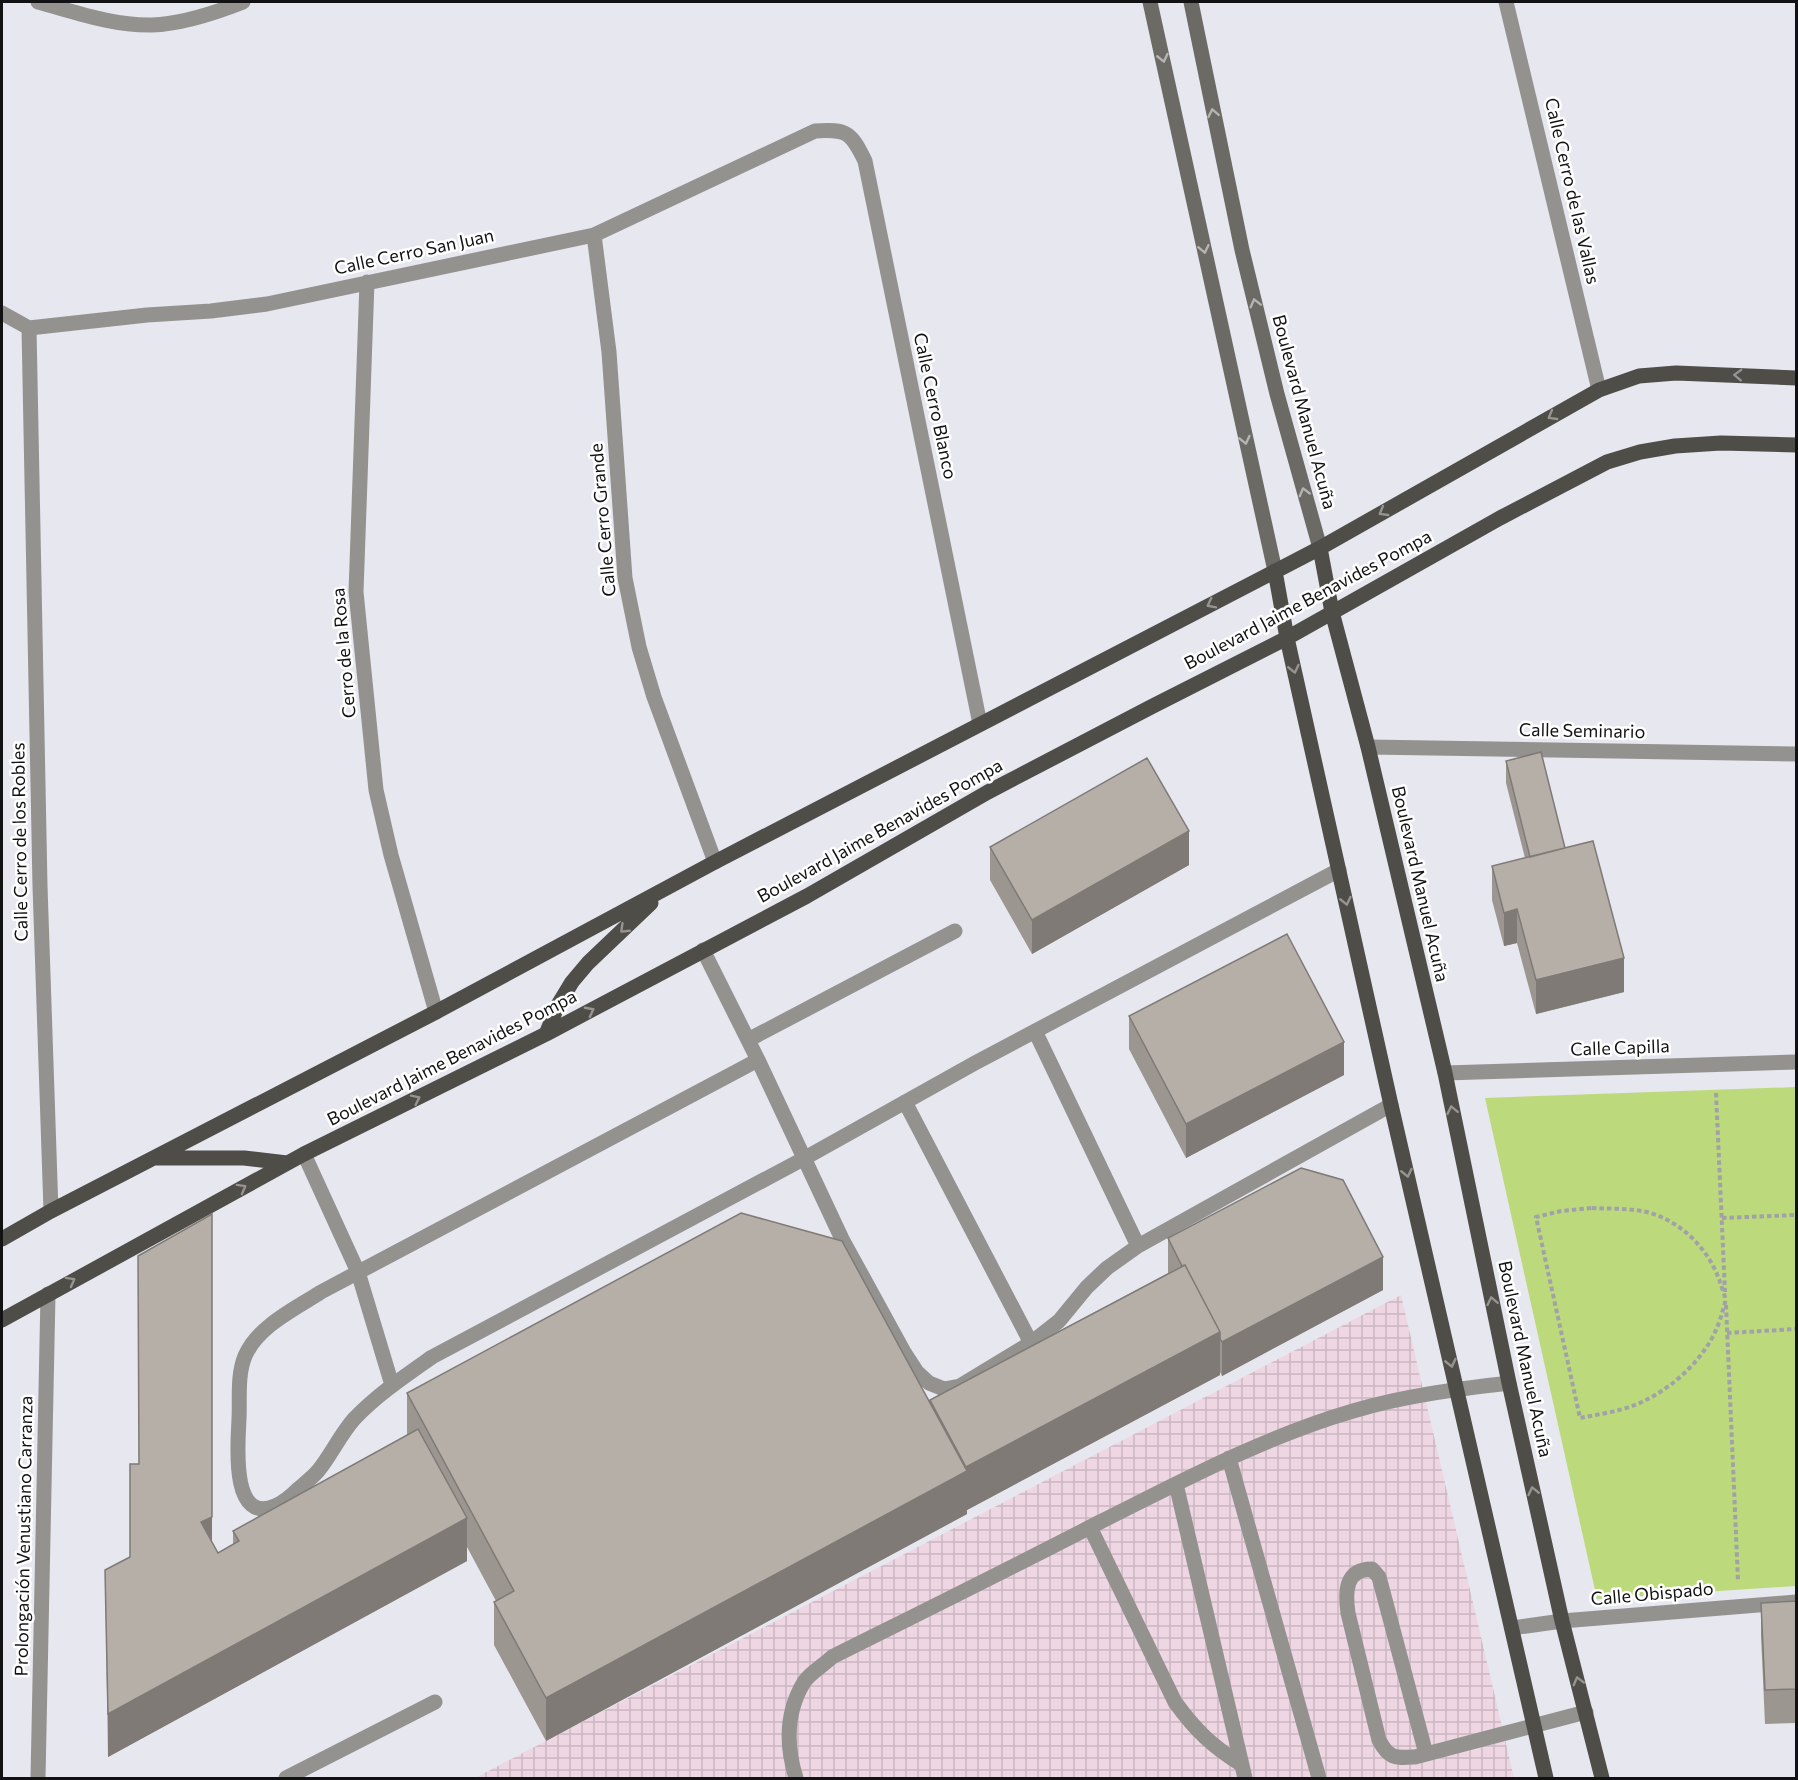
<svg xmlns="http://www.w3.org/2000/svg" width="1798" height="1780" viewBox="0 0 1798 1780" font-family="Commissioner,sans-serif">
<defs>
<pattern id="industrial-grid" width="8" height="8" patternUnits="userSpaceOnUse" patternTransform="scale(1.5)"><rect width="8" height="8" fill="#eed6e2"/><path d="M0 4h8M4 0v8" fill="none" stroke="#cbb7c1"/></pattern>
</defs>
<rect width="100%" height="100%" fill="#e6e7ef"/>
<path fill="url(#industrial-grid)" d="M 1401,1295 L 1514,1778 L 475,1778 Z"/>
<path fill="#bcda7c" d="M 1796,1087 L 1796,1586 L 1597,1599 L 1485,1098 Z"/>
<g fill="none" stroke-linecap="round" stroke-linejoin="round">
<path stroke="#a1a2a8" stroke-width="4" stroke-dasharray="4.5 3" stroke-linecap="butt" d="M 1716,1093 L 1725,1292
M 1592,1208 C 1610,1209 1629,1208 1647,1212 C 1681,1221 1709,1249 1720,1282 C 1721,1287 1725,1294 1725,1299 C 1726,1303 1723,1309 1722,1313 C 1712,1352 1678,1385 1642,1402 C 1623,1411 1600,1414 1580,1418 L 1536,1217 L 1561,1211 Z
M 1722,1218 L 1796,1215
M 1726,1305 L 1738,1580
M 1727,1333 L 1796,1329"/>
<path stroke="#93928f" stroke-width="15" d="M 703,950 L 758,1060 L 842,1239 L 904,1352 L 917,1372 L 929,1383 L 944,1389 L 960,1386 L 1031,1343 L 1059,1321 L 1087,1287 L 1107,1268 L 1138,1246 L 1391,1105
M 1035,1031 L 1138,1246
M 748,1040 L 955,931
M 758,1060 L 321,1292 C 295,1309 258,1326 245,1356 C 237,1375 240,1399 239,1419 C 238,1442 230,1525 275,1506 C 284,1502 291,1496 297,1490 C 304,1484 312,1478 318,1471 C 331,1455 340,1435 354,1419 C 377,1395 405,1376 432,1357 L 805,1158 L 975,1063 L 1339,870
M 905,1102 L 1031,1343
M 304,1154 L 358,1272 L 392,1385
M 1229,1458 L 1319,1778
M 1176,1484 L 1245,1778
M 1090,1527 L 1175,1702 C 1196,1731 1212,1746 1242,1765
M 1426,1754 L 1379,1577 L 1372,1569 C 1345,1569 1345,1592 1348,1613 L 1379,1740 C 1389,1759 1395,1758 1415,1757 L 1586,1712
M 286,1778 L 435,1702
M 796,1778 C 786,1746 786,1712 804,1682 C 810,1673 824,1665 832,1657 C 922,1612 1011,1568 1100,1522 C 1182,1481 1264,1437 1353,1411 C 1403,1396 1457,1389 1509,1383"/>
<path stroke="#93928f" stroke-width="15" d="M 38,2 C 75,12 114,26 152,25 C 183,24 215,13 243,2
M 1506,2 L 1599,390
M 594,235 L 609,352 L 625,578 L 639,647 L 654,697 L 715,862
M 367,282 L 356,592 L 376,790 L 391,855 L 436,1012
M 2,313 L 29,328 L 147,315 L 211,311 L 267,304 L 594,235 L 815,131 C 847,129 851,132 865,161 L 980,724
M 29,328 L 40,886 L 51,1211
M 1368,747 L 1796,754
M 1445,1073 L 1796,1062
M 1512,1628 L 1562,1621 L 1796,1602
M 38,1778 L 48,1294"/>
<path stroke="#6b6a65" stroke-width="15" d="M 1150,2 L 1275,571
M 1191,2 L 1242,250 L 1277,394 L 1320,548"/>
<path stroke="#4f4d48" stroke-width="15" d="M 1320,548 L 1332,612 L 1368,747 L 1445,1073 L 1509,1383 L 1562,1621 L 1602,1778
M 1275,571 L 1287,638 L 1391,1105 L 1546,1778
M 546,1034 L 558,1005 L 572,982 L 588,963 L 651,903
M 156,1158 L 244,1158 L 287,1163
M 2,1239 L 51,1211 L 436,1012 L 715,862 L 1320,548 L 1599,390 L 1639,376 L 1676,373 L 1796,378
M 2,1320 L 304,1154 L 546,1034 L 807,896 L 988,792 L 1151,707 L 1287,638 L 1500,518 L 1607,462 L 1640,452 L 1675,446 L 1721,443 L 1796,445"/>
</g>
<path fill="#9c9690" d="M 1506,761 L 1565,848 L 1624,992 L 1536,1014 L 1517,943 L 1504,946 L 1492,900 L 1492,866 L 1525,858 L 1506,783 Z
M 990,847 L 1189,865 L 1032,954 L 990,880 Z
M 1129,1016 L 1344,1075 L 1186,1158 L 1129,1049 Z
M 212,1214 L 212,1542 L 218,1553 L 233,1544 L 233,1531 L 407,1435 L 407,1393 L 930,1403 L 930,1400 L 1168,1273 L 1168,1238 L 1383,1290 L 1222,1376 L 1220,1372 L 1220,1375 L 967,1510 L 967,1514 L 546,1741 L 494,1645 L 494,1602 L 496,1601 L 467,1547 L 467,1561 L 108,1757 L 105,1570 L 130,1557 L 139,1464 Z
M 1797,1601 L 1797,1723 L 1765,1724 L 1761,1636 L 1761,1603 Z"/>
<path fill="#7f7a76" d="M 1189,831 L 1189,865 L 1032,954 L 1032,920 Z
M 1517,909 L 1517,943 L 1504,946 L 1504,913 Z
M 1624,958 L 1624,992 L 1536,1014 L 1536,980 Z
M 1344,1042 L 1344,1075 L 1186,1158 L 1186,1124 Z
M 212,1214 L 212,1560 L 201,1522 Z
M 1383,1257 L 1383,1290 L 1222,1376 L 1222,1342 Z
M 1220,1332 L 1220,1375 L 967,1510 L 967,1514 L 546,1741 L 546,1698 L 966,1471 L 966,1467 Z
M 467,1518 L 467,1561 L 108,1757 L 108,1714 Z"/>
<path fill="#b5afa8" stroke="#7f7a76" stroke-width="1.5" d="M 1541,752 L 1565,848 L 1530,857 L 1506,761 Z
M 1147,758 L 1189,831 L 1032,920 L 990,847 Z
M 1593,841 L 1624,958 L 1536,980 L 1517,909 L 1504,913 L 1492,866 Z
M 1287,934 L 1344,1042 L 1186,1124 L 1129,1016 Z
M 1301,1168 L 1343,1180 L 1383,1257 L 1222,1342 L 1220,1339 L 1220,1332 L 1185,1265 L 1182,1266 L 1168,1238 Z
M 741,1213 L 842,1241 L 967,1471 L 546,1698 L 494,1602 L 514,1591 L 407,1393 Z
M 212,1214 L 212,1517 L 201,1522 L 218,1553 L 239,1541 L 233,1531 L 418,1429 L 467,1518 L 108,1714 L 105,1570 L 130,1557 L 130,1464 L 139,1464 L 138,1256 Z
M 1185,1265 L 1220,1332 L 966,1467 L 930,1400 Z
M 1797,1601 L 1797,1689 L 1765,1690 L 1761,1603 Z"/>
<defs><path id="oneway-chevron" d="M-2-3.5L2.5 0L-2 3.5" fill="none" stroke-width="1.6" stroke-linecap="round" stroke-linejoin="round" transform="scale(1.5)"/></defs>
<g stroke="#b5b4b2">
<use href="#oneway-chevron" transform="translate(1163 58) rotate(77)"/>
<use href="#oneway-chevron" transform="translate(1213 113) rotate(-101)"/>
<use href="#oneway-chevron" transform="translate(1204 249) rotate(78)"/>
<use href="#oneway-chevron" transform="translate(1255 303) rotate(-104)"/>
<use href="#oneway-chevron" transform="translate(1245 440) rotate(77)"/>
<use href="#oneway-chevron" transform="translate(1304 492) rotate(-105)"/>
</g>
<g stroke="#959491">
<use href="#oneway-chevron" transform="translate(1738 375) rotate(-178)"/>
<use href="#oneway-chevron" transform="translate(1552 416) rotate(150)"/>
<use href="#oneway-chevron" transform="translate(1383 512) rotate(150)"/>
<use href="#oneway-chevron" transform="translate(1211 604) rotate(153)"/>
<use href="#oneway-chevron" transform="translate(1294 669) rotate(77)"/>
<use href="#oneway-chevron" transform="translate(1346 901) rotate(77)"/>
<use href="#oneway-chevron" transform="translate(624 929) rotate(136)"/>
<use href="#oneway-chevron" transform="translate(590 1011) rotate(-28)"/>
<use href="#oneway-chevron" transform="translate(416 1099) rotate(-26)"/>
<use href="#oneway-chevron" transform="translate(1452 1110) rotate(-102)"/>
<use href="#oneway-chevron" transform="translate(1407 1173) rotate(77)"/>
<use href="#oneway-chevron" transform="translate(242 1188) rotate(-29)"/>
<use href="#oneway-chevron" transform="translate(71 1281) rotate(-29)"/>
<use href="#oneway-chevron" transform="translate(1492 1301) rotate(-102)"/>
<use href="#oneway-chevron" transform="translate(1451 1363) rotate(77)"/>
<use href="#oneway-chevron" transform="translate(1533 1491) rotate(-103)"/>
<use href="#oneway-chevron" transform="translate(1578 1681) rotate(-105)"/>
</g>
<g text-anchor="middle" stroke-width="5" stroke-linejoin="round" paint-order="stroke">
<g font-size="18" fill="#121215" stroke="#fff">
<text transform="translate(1572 191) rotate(77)" y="6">Calle Cerro de las Vallas</text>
<text transform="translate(414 252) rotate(-12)" y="6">Calle Cerro San Juan</text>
<text transform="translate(935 406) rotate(78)" y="6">Calle Cerro Blanco</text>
<text transform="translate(1304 412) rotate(75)" y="6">Boulevard Manuel Acuña</text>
<text transform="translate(603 520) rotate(-95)" y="6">Calle Cerro Grande</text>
<text transform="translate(1308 600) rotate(-28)" y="6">Boulevard Jaime Benavides Pompa</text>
<text transform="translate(344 653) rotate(-95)" y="6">Cerro de la Rosa</text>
<text transform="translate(1582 731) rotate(1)" y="6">Calle Seminario</text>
<text transform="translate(880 831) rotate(-29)" y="6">Boulevard Jaime Benavides Pompa</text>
<text transform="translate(20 842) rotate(-91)" y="6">Calle Cerro de los Robles</text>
<text transform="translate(1420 884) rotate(77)" y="6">Boulevard Manuel Acuña</text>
<text transform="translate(1620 1048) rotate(-2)" y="6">Calle Capilla</text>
<text transform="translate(452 1058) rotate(-27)" y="6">Boulevard Jaime Benavides Pompa</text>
<text transform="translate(1525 1359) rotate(78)" y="6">Boulevard Manuel Acuña</text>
<text transform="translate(24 1536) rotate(-89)" y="6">Prolongación Venustiano Carranza</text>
<text transform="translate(1652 1594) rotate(-5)" y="6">Calle Obispado</text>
</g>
</g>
<rect width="1798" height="1780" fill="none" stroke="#121215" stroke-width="6"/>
</svg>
